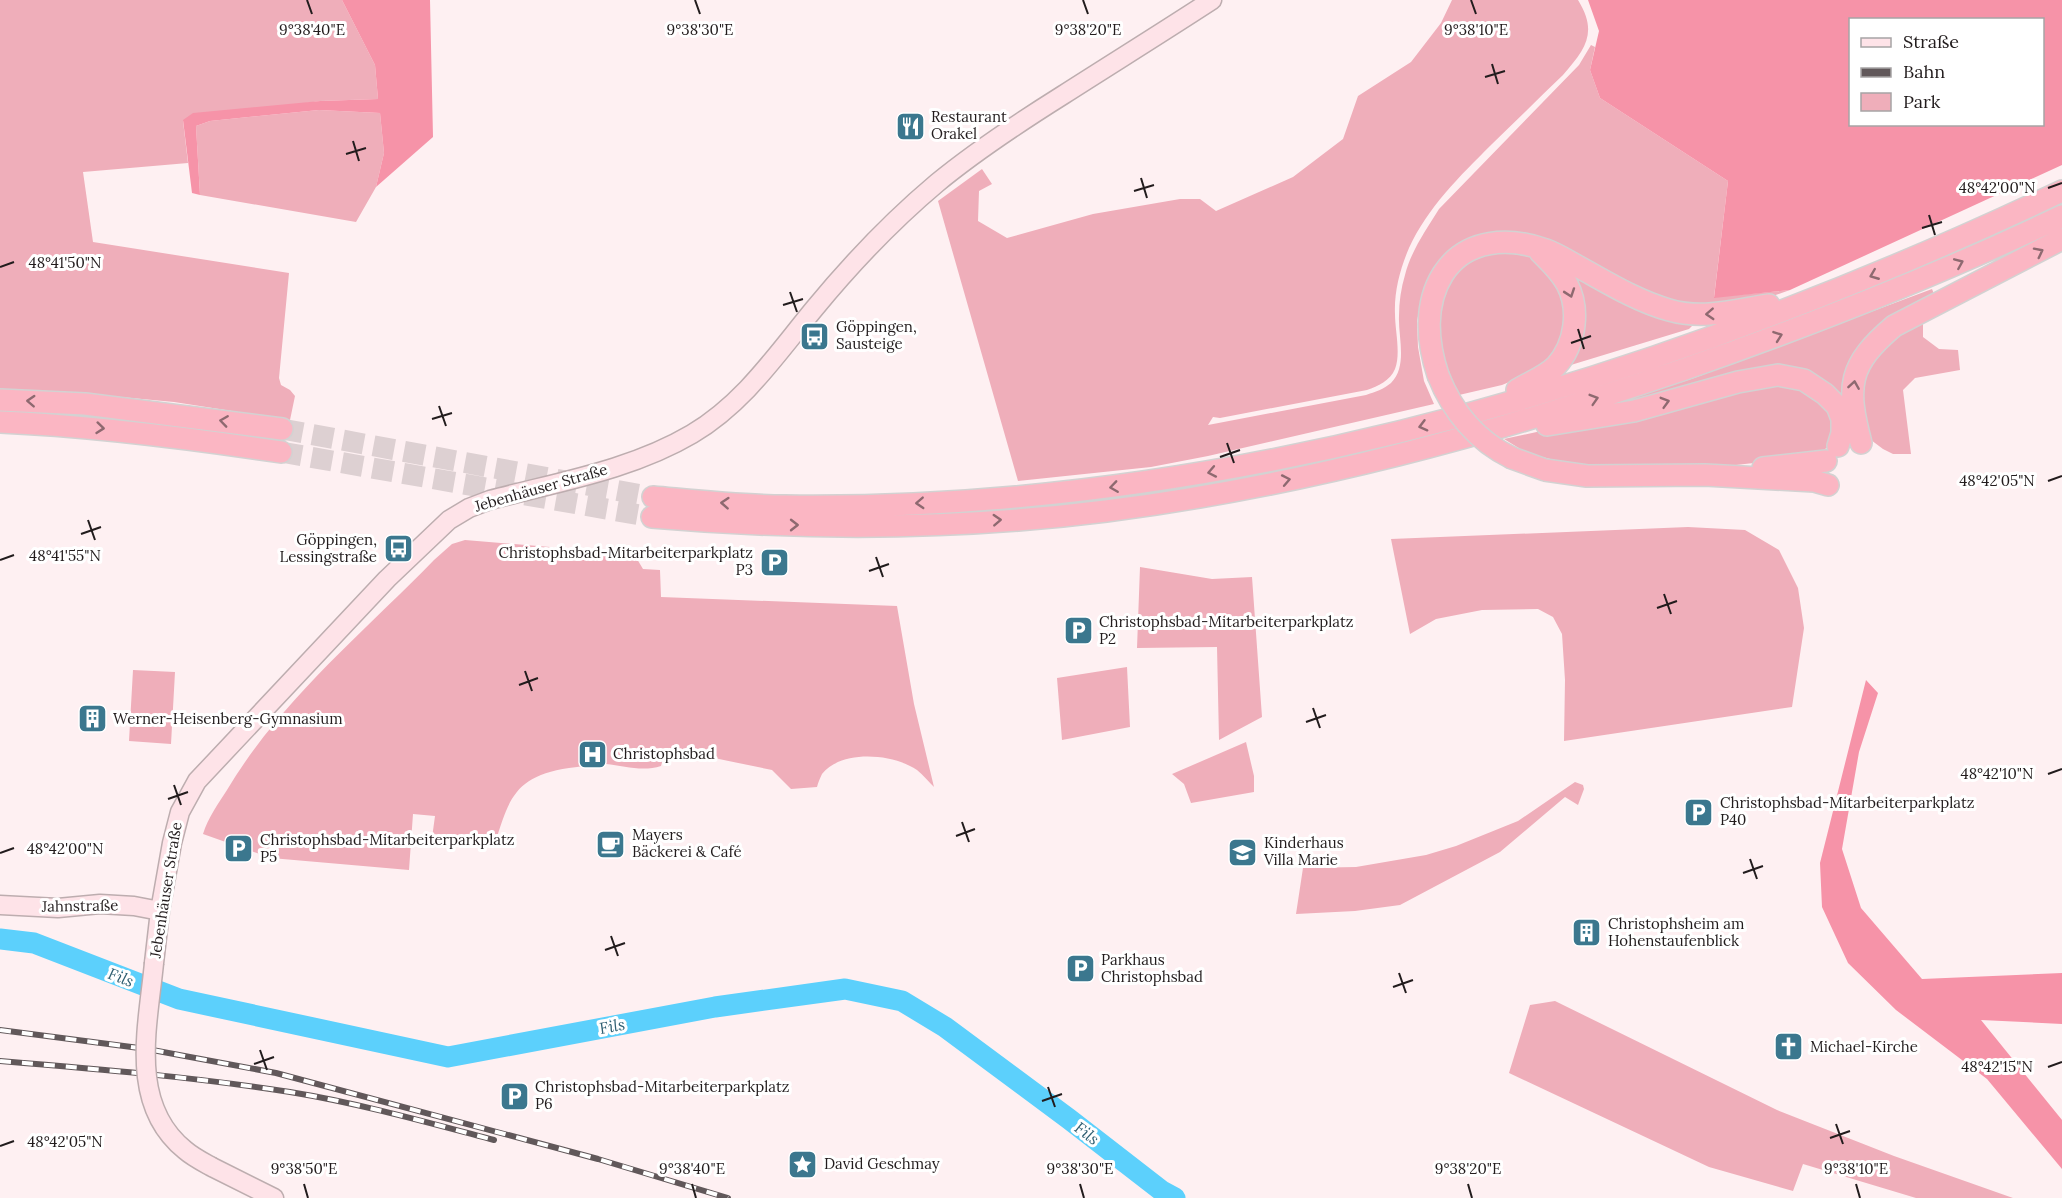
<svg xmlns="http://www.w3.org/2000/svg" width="2062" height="1198" viewBox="0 0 2062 1198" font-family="Lora,serif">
<rect width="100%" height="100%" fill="#fef0f2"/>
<path fill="#efaeba" d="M 0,0 L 342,0 L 375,65 L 378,99 L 320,101 L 183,121 L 188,163 L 83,172 L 93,242 L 289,273 L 279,378 L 281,385 L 290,390 L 295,396 L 290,420 L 174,402 L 78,393 L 0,391 Z
M 1452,0 L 1578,0 C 1598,32 1586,49 1563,75 C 1539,98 1515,122 1491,145 C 1460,176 1428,207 1409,248 C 1400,269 1394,292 1395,314 C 1395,331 1401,353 1395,369 C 1390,381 1378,386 1367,390 L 1220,418 L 1213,417 L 1208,425 L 1366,395 C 1375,392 1384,389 1391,383 C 1408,366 1398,337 1399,316 C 1399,302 1401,288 1405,275 C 1411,251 1426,230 1439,209 L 1579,65 L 1591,45 L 1595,47 L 1590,70 L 1600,98 L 1728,181 L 1714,297 L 1790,290 L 1764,299 L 1695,310 L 1496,234 L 1422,296 L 1417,321 L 1418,347 L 1424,381 L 1434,404 L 1208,456 L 1151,467 L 1018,481 L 938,201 L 982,169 L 992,184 L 979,191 L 978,221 L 1007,238 L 1093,214 L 1180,199 L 1200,199 L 1216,211 L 1293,177 L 1343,139 L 1358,96 L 1411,62 L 1441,23 Z
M 319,110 L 380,113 L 384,153 L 376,187 L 356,222 L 200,195 L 196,126 L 210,121 Z
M 1497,250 L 1534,258 L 1559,284 L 1567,323 L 1560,344 L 1545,363 L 1524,376 L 1502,385 L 1459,395 L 1448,375 L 1439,345 L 1437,306 L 1460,266 L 1476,256 Z
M 1562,264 L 1697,321 L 1689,329 L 1561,368 L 1569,358 Z
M 1932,289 L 1934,294 L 1874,333 L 1847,428 L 1798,373 L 1602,408 L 1694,378 Z
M 1923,322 L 1923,337 L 1939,349 L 1958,350 L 1960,370 L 1915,378 L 1903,390 L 1911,454 L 1893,454 L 1883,449 L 1867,437 L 1862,425 L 1864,367 L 1892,334 Z
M 1781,383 L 1819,395 L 1837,420 L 1829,446 L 1816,456 L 1736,465 L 1639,468 L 1573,465 L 1527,453 L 1504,439 L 1744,387 Z
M 1688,527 L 1745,530 L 1779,550 L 1798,588 L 1804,628 L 1792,707 L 1564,741 L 1565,680 L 1562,634 L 1553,617 L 1538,609 L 1482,610 L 1436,619 L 1410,634 L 1391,539 Z
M 465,540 L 634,554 L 643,569 L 660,570 L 661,597 L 897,606 L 914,704 L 934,787 C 929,782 923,775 917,770 C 894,754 842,749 822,774 C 820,778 818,783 817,787 L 791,789 L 772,770 L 666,748 L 661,766 C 643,772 624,766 606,764 C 594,763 581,767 569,768 C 516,776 509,797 495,844 L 432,838 L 435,816 L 413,814 L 409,870 L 271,858 L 203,834 C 208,818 218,804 227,790 C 280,701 362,634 434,560 L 452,544 Z
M 1140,567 L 1212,579 L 1252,577 L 1262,717 L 1219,740 L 1217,647 L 1137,648 Z
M 1127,667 L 1130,727 L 1062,740 L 1057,678 Z
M 133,670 L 175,672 L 171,744 L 129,741 Z
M 1246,742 L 1254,776 L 1254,792 L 1191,803 L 1184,784 L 1172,774 Z
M 1575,782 L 1583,785 L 1584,789 L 1578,805 L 1565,797 L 1500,852 L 1400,905 L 1355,911 L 1296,914 L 1303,868 L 1356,867 L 1426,855 L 1456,846 L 1518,821 Z
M 1555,1001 L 1777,1110 L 1894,1156 L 2013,1198 L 1916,1198 L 1803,1164 L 1793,1191 L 1709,1167 L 1509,1073 L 1530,1005 Z"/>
<path fill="#f693a8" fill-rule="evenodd" d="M 342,0 L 430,0 L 433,137 L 376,187 L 384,153 L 380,113 L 319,110 L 210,121 L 196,126 L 200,195 L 192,193 L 183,120 L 193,113 L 320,101 L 378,99 L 375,65 Z
M 1588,0 L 2062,0 L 2062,165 L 1790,290 L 1714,298 L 1728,181 L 1600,98 L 1590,70 L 1599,31 ZM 1850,20 L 2042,20 L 2042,124 L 1850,124 Z
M 1866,680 L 1878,693 L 1859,752 L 1842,849 L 1861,908 L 1922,979 L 2062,973 L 2062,1024 L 1981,1020 L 2062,1120 L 2062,1169 L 1987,1079 L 1896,1010 L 1848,963 L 1822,907 L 1820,863 Z"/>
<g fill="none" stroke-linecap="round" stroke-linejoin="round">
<path stroke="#5cd0fc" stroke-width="21" d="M 0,939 L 34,943 L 179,999 L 448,1057 L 715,1007 L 845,989 L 902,1001 L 945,1027 L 1069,1119 L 1162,1191 L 1175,1198"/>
<path stroke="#ddd0d2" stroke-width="21" stroke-dasharray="21 10" stroke-linecap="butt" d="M 282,429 L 653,497
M 281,452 L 652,517"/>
<defs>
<path id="secondary" d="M 0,905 L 58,908 L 100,904 L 134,906 L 160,911
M 154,963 L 160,911 L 172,843 L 180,812 L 197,781 L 387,579 L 449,520 L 469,508 L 490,500 C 558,482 631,470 692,434 C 744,403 776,355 814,309 C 851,264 893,220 937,183 C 977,150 1020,122 1063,95 C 1113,63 1163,32 1212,0
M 212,1167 L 274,1198"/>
<path id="trunk" d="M 1438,375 C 1427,342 1424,304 1443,274 C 1466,238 1510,237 1546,250 C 1557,254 1568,261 1579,267 C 1608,283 1637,301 1669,310 C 1703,320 1736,310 1769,305
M 1517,390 C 1530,382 1545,377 1556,366 C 1576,344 1580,309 1567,284 C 1560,271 1550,262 1540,252
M 0,400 L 85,404 L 282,429
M 0,422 C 94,426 187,438 281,452
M 1547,425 L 1634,411 L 1738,382 L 1778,375 L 1804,380 L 1825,394 L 1837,406 L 1842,419 L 1842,433 L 1838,446
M 1861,443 C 1846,386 1848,365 1894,326 L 2062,239
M 1512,458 L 1545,470 L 1587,476 L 1705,475 L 1814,481 L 1828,485
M 1763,468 L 1826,461
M 653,497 C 697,501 741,506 785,506 C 1229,512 1663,380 2062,191
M 652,517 C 802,530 956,530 1106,511 C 1303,486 1494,434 1682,370 C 1811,325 1939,275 2062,216"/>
</defs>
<use href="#secondary" stroke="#bdadaf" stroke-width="21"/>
<use href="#trunk" stroke="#d3d2d2" stroke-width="24"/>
<use href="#secondary" stroke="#fee3e8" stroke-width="18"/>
<use href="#trunk" stroke="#fbb6c3" stroke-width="21"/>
<defs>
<path id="rail" d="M 0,1030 L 147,1049 L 276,1073 L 598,1159 L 728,1198
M 0,1061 C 97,1069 194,1077 290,1092 C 358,1103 426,1122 494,1140"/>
</defs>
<use href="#rail" stroke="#61585a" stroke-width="6"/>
<use href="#rail" stroke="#fff" stroke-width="4" stroke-dasharray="11" stroke-linecap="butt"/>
<defs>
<path id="secondary-bridge" d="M 154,963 C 148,1026 128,1104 185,1150 C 193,1157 203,1162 212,1167"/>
<path id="trunk-bridge" d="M 1438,375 C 1452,411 1477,441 1512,458"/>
</defs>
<use href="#secondary-bridge" stroke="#bdadaf" stroke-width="21" stroke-linecap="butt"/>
<use href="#trunk-bridge" stroke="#d3d2d2" stroke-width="24" stroke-linecap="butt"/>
<use href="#secondary-bridge" stroke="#fee3e8" stroke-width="18"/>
<use href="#trunk-bridge" stroke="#fbb6c3" stroke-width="21"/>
</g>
<defs><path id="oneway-chevron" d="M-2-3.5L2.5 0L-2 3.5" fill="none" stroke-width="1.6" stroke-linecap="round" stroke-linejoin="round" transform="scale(1.5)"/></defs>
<g stroke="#8e6970">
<use href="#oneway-chevron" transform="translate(2039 252) rotate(-27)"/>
<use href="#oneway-chevron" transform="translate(1959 263) rotate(-23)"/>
<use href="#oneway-chevron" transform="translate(1874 275) rotate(158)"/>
<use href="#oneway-chevron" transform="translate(1570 293) rotate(71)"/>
<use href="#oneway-chevron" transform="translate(1710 314) rotate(177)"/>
<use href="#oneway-chevron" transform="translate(1778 336) rotate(-20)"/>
<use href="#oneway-chevron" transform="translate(1854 385) rotate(-81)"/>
<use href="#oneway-chevron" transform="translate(1594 399) rotate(-17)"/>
<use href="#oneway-chevron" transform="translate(31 401) rotate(-177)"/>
<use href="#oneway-chevron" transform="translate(1665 402) rotate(-16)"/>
<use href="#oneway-chevron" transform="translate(224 421) rotate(-172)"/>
<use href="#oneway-chevron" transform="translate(1423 426) rotate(165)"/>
<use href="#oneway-chevron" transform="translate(100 428) rotate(6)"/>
<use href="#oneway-chevron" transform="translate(1212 472) rotate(169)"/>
<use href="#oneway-chevron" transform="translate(1286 480) rotate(-11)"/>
<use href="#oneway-chevron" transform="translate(1114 487) rotate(172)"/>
<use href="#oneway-chevron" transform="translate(725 503) rotate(-176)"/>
<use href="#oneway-chevron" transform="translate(920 503) rotate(177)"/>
<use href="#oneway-chevron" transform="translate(997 520) rotate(-3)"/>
<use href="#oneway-chevron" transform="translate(794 525)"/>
</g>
<path fill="none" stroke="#221c1d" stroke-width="2" d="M 307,0 L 312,14M 695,0 L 700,14M 1083,0 L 1088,14M 1471,0 L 1476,14M 1492,64 L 1498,84M 1485,77 L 1505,71M 353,141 L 359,161M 346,154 L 366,148M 1141,178 L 1147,198M 2048,188 L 2062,183M 1134,191 L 1154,185M 1929,215 L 1935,235M 1922,228 L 1942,222M 0,267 L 14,262M 790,292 L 797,312M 783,305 L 803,299M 1578,329 L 1584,349M 1571,343 L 1591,336M 439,406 L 446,426M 432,419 L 452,413M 1227,443 L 1234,463M 1220,457 L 1240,450M 2048,481 L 2062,476M 88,520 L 95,540M 81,534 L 101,527M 876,557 L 883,577M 0,560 L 14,555M 869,571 L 889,564M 1664,594 L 1671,614M 1657,608 L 1677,601M 525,671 L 532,691M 519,685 L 538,678M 1313,708 L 1320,728M 1306,722 L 1326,715M 2048,774 L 2062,769M 174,785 L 181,805M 168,799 L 188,792M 962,822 L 969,842M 956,836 L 975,829M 0,853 L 14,848M 1750,859 L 1757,879M 1743,873 L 1763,866M 611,936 L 618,956M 605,950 L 625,943M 1399,973 L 1406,993M 1393,987 L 1413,980M 260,1050 L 267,1070M 254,1064 L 274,1057M 2048,1067 L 2062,1062M 1048,1087 L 1055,1107M 1042,1101 L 1062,1094M 1836,1124 L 1843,1144M 1830,1138 L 1850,1131M 0,1146 L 14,1141M 304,1184 L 308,1198M 692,1184 L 696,1198M 1080,1184 L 1084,1198M 1468,1184 L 1472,1198M 1856,1184 L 1860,1198"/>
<defs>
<symbol id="restaurant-square" viewBox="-11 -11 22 22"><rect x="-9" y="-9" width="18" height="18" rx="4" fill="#3b778e" stroke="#fff"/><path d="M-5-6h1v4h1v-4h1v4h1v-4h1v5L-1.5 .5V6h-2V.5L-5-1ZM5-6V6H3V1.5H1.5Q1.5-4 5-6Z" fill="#fff"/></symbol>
<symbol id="bus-square" viewBox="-11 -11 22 22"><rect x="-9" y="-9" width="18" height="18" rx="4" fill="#3b778e" stroke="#fff"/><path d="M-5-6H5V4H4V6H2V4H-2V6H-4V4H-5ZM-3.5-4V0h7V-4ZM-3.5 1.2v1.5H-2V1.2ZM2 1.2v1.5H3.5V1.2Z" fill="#fff"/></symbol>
<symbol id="parking-square" viewBox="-11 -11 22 22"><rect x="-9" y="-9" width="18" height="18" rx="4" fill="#3b778e" stroke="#fff"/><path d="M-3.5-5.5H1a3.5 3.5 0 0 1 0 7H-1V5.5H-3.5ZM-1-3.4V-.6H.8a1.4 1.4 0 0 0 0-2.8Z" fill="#fff"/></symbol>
<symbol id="building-square" viewBox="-11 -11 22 22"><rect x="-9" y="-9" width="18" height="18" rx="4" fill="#3b778e" stroke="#fff"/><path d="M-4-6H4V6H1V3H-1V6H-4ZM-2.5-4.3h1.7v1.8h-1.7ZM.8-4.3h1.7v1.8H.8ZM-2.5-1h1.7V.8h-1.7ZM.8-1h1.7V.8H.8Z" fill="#fff"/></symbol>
<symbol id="hospital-square" viewBox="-11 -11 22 22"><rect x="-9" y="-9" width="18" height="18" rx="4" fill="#3b778e" stroke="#fff"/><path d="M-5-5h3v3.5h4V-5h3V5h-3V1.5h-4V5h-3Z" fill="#fff"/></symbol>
<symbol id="cafe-square" viewBox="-11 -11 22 22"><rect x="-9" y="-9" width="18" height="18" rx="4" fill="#3b778e" stroke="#fff"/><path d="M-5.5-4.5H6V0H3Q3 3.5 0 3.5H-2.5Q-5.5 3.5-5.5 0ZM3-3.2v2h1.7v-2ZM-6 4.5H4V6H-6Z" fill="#fff"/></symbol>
<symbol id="school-square" viewBox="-11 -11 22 22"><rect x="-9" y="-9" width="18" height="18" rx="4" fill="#3b778e" stroke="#fff"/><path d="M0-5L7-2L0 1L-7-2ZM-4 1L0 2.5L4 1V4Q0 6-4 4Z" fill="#fff"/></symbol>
<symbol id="church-square" viewBox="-11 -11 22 22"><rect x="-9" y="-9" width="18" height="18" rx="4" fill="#3b778e" stroke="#fff"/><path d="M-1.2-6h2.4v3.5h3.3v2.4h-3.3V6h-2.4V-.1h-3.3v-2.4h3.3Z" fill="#fff"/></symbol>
<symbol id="sight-square" viewBox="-11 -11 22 22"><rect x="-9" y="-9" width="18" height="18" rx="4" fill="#3b778e" stroke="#fff"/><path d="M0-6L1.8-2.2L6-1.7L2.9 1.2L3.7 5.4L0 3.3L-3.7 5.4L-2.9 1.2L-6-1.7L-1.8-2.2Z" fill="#fff"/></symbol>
</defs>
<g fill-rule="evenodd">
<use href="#restaurant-square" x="894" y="110" width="33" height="33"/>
<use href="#bus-square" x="798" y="320" width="33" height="33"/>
<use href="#bus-square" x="382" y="532" width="33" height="33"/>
<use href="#parking-square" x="758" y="546" width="33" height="33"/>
<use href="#parking-square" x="1062" y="614" width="33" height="33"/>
<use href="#building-square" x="76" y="702" width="33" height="33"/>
<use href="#hospital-square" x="576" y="738" width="33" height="33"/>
<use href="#parking-square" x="1682" y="796" width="33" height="33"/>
<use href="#cafe-square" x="594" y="828" width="33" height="33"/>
<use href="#parking-square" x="222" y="832" width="33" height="33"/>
<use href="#school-square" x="1226" y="836" width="33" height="33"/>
<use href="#building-square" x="1570" y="916" width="33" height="33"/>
<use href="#parking-square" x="1064" y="952" width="33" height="33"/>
<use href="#church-square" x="1772" y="1030" width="33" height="33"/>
<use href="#parking-square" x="498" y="1080" width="33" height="33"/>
<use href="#sight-square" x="786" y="1148" width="33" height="33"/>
</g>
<g text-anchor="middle" stroke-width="6" stroke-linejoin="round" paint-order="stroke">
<g font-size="15" fill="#221c1d" stroke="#fff" text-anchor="start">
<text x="931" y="122">Restaurant<tspan x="931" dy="17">Orakel</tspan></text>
<text x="836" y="332">Göppingen,<tspan x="836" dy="17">Sausteige</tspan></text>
<text x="377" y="545" text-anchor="end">Göppingen,<tspan x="377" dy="17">Lessingstraße</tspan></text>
<text x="753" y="558" text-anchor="end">Christophsbad-Mitarbeiterparkplatz<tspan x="753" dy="17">P3</tspan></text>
<text x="1099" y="627">Christophsbad-Mitarbeiterparkplatz<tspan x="1099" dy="17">P2</tspan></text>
<text x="113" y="724">Werner-Heisenberg-Gymnasium</text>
<text x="613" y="759">Christophsbad</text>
<text x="1720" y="808">Christophsbad-Mitarbeiterparkplatz<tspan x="1720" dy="17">P40</tspan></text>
<text x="632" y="840">Mayers<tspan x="632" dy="17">Bäckerei &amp; Café</tspan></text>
<text x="260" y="845">Christophsbad-Mitarbeiterparkplatz<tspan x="260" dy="17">P5</tspan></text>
<text x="1264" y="848">Kinderhaus<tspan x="1264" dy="17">Villa Marie</tspan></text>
<text x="1608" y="929">Christophsheim am<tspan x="1608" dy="17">Hohenstaufenblick</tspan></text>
<text x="1101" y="965">Parkhaus<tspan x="1101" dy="17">Christophsbad</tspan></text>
<text x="1810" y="1052">Michael-Kirche</text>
<text x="535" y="1092">Christophsbad-Mitarbeiterparkplatz<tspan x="535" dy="17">P6</tspan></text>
<text x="824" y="1169">David Geschmay</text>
</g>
<g font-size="15" fill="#221c1d" stroke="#fff">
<text transform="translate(541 488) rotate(-16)" y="5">Jebenhäuser Straße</text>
<text transform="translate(166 890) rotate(-81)" y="5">Jebenhäuser Straße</text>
<text transform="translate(80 906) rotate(-1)" y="5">Jahnstraße</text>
</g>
<g font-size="16" font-style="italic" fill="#2f5e71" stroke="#fff">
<text transform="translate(121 977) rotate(21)" y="6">Fils</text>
<text transform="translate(612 1026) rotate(-11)" y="6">Fils</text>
<text transform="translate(1087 1133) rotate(37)" y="6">Fils</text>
</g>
</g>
<g font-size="15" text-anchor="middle" fill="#221c1d" stroke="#fff" stroke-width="6" stroke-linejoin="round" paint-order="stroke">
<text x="312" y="35">9°38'40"E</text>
<text x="700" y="35">9°38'30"E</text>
<text x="1088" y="35">9°38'20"E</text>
<text x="1476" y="35">9°38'10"E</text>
<text x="1997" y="193">48°42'00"N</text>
<text x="65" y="268">48°41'50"N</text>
<text x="1997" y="486">48°42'05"N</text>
<text x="65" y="561">48°41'55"N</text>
<text x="1997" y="779">48°42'10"N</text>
<text x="65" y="854">48°42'00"N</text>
<text x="1997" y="1072">48°42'15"N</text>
<text x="65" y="1147">48°42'05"N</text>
<text x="304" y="1174">9°38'50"E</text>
<text x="692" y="1174">9°38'40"E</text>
<text x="1080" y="1174">9°38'30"E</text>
<text x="1468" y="1174">9°38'20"E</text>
<text x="1856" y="1174">9°38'10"E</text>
</g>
<rect x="1849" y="18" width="195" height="108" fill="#ffffff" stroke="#a7a4a5" stroke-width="1.5"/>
<rect x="1861" y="38" width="30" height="9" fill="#fee3e8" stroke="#a7a4a5" stroke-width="1.5"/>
<text x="1903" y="48" font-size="18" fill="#221c1d">Straße</text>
<rect x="1861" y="68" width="30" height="9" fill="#61585a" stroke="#a7a4a5" stroke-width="1.5"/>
<text x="1903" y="78" font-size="18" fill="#221c1d">Bahn</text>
<rect x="1861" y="93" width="30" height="18" fill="#efaeba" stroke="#a7a4a5" stroke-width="1.5"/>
<text x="1903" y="108" font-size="18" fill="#221c1d">Park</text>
</svg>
